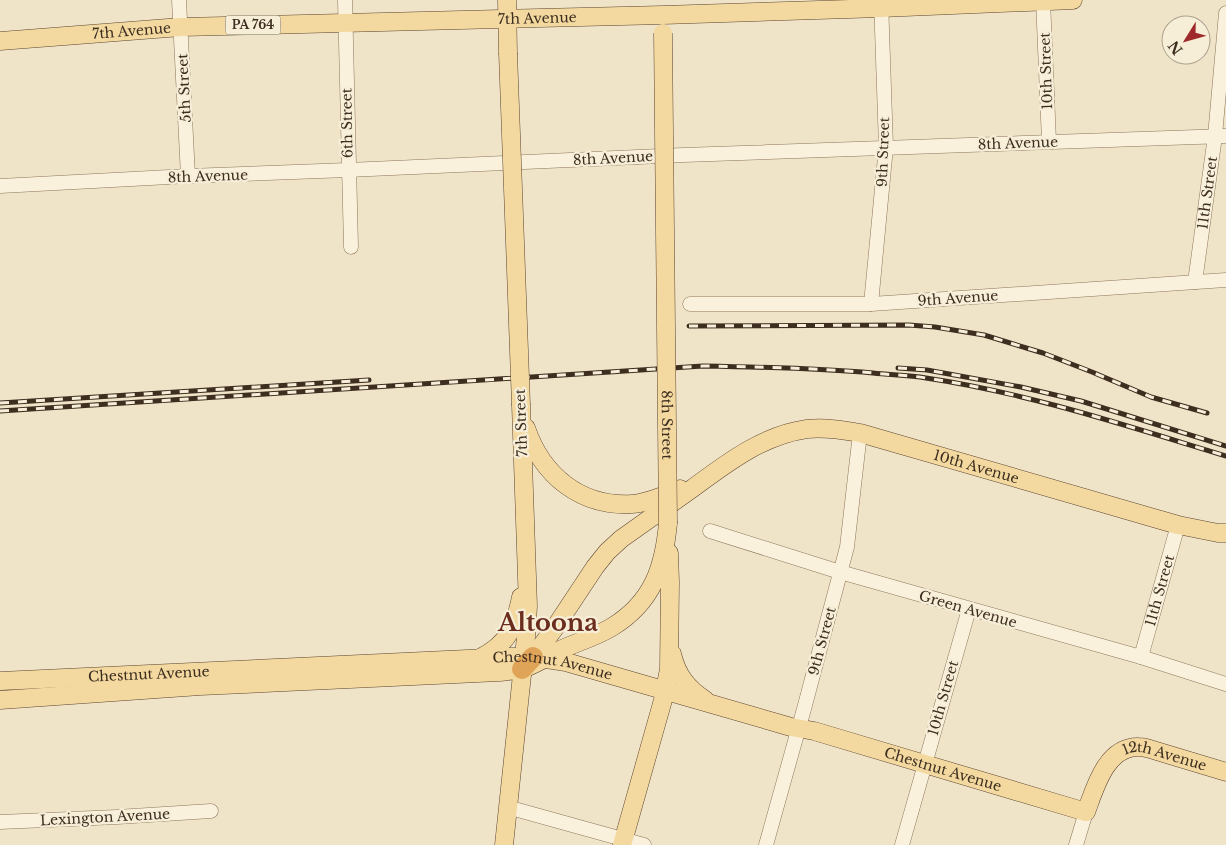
<svg xmlns="http://www.w3.org/2000/svg" width="1226" height="845" viewBox="0 0 1226 845" font-family="'Libre Baskerville',serif">
<rect width="100%" height="100%" fill="#f0e4c8"/>
<g fill="none" stroke-linecap="round" stroke-linejoin="round">
<defs>
<g id="minor">
<path d="M 179,0 L 188,176"/>
<path d="M 345,0 L 351,247"/>
<path d="M 1043,0 L 1049,141"/>
<path d="M 0,186 L 188,176 L 348,170 L 683,155 L 1226,136"/>
<path id="s1" d="M 1195,282 L 1215,136 L 1226,13"/>
<path d="M 690,304 L 871,304 L 1226,280"/>
<path d="M 871,304 L 886,147 L 881,0"/>
<path d="M 710,531 L 840,572 L 1141,657 L 1226,684"/>
<path id="s2" d="M 1141,657 L 1178,525"/>
<path d="M 507,807 L 644,845"/>
<path d="M 0,822 L 117,817 L 211,811"/>
<path d="M 766,845 L 804,709 L 847,547 L 860,433"/>
<path d="M 902,845 L 969,609"/>
<path d="M 1076,845 L 1086,812"/>
</g>
<g id="major">
<path d="M 507,0 L 508,53"/>
<path id="s3" d="M 0,41 L 181,27 L 663,15 L 881,8 L 1073,0"/>
<path d="M 526,428 C 542,475 580,507 632,504 C 648,503 665,495 680,489"/>
<path d="M 672,654 C 677,675 687,688 705,700"/>
<path id="s4" d="M 533,657 L 554,629 L 595,567 L 607,552 L 621,539 C 645,522 669,505 693,488 C 727,463 763,435 807,429 C 825,427 843,430 860,433 L 1178,525 L 1218,533 L 1226,533"/>
<path d="M 480,658 C 508,644 515,627 521,597"/>
<path id="s5" d="M 0,681 L 510,657 L 533,657 L 566,662 L 791,727 L 814,731 L 1086,812 C 1095,788 1106,746 1139,747 C 1142,747 1147,748 1150,749 L 1226,772"/>
<path d="M 0,700 L 200,686 L 499,672 C 506,671 514,671 522,669 C 535,665 547,657 560,650 C 577,642 596,637 612,627 C 653,602 664,567 668,523"/>
<path d="M 504,845 L 526,637 L 528,606 L 521,405"/>
<path d="M 622,845 L 663,700 L 669,669 L 670,582 L 669,553"/>
</g>
<path id="highway" d="M 522,669 L 533,657"/>
</defs>
<use href="#minor" stroke="#8d765c" stroke-width="15"/>
<use href="#major" stroke="#5b4430" stroke-width="19"/>
<use href="#highway" stroke="#5b4430" stroke-width="21"/>
<use href="#minor" stroke="#faf1dc" stroke-width="14"/>
<use href="#major" stroke="#f3d9a0" stroke-width="18"/>
<use href="#highway" stroke="#e0a458" stroke-width="20"/>
<defs>
<path id="rail" d="M 689,326 L 909,325 L 935,327 L 984,335 L 1043,353 L 1092,372 L 1151,397 L 1207,413
M 898,368 L 927,370 L 1021,387 L 1081,401 L 1226,446
M 0,403 L 369,380
M 0,411 L 703,366 C 760,367 816,368 873,373 C 890,375 908,375 926,378 C 1028,393 1127,426 1226,456"/>
</defs>
<use href="#rail" stroke="#3d2e20" stroke-width="5"/>
<use href="#rail" stroke="#f7eed8" stroke-width="3" stroke-dasharray="9" stroke-linecap="butt"/>
<defs>
<g id="major-bridge">
<path id="s6" d="M 663,33 L 668,523"/>
<path d="M 508,53 L 521,405"/>
</g>
</defs>
<use href="#major-bridge" stroke="#5b4430" stroke-width="19" stroke-linecap="butt"/>
<use href="#major-bridge" stroke="#f3d9a0" stroke-width="18"/>
</g>
<g text-anchor="middle" stroke-width="4.5" stroke-linejoin="round" paint-order="stroke">
<rect fill="#f7eed8" stroke="#756857" stroke-width="1" x="225.5" y="15.5" width="55" height="19" rx="4"/>
<g font-size="12" font-weight="bold" fill="#3d2e20">
<text x="253" y="29">PA 764</text>
</g>
<g font-size="14" fill="#3d2e20" stroke="#f7eed8">
<text dy="5" stroke="none"><textPath href="#s3" startOffset="538">7th Avenue</textPath></text>
<text dy="5" stroke="none"><textPath href="#s3" startOffset="132">7th Avenue</textPath></text>
<text transform="translate(1046 71) rotate(-92)" y="5">10th Street</text>
<text transform="translate(184 88) rotate(-93)" y="5">5th Street</text>
<text transform="translate(347 123) rotate(-91)" y="5">6th Street</text>
<text transform="translate(1018 143) rotate(-2)" y="5">8th Avenue</text>
<text transform="translate(883 152) rotate(-88)" y="5">9th Street</text>
<text transform="translate(613 158) rotate(-3)" y="5">8th Avenue</text>
<text transform="translate(208 176) rotate(-2)" y="5">8th Avenue</text>
<text dy="5" stroke="none"><textPath href="#s1" startOffset="90">11th Street</textPath></text>
<text transform="translate(958 298) rotate(-4)" y="5">9th Avenue</text>
<text transform="translate(521 423) rotate(-92)" y="5">7th Street</text>
<text dy="5" stroke="none"><textPath href="#s6" startOffset="392">8th Street</textPath></text>
<text dy="5" stroke="none"><textPath href="#s4" startOffset="540">10th Avenue</textPath></text>
<text dy="5" stroke="none"><textPath href="#s2" startOffset="69">11th Street</textPath></text>
<text transform="translate(968 609) rotate(16)" y="5">Green Avenue</text>
<text transform="translate(822 641) rotate(-75)" y="5">9th Street</text>
<text dy="5" stroke="none"><textPath href="#s5" startOffset="554">Chestnut Avenue</textPath></text>
<text dy="5" stroke="none"><textPath href="#s5" startOffset="149">Chestnut Avenue</textPath></text>
<text transform="translate(943 698) rotate(-74)" y="5">10th Street</text>
<text dy="5" stroke="none"><textPath href="#s5" startOffset="1225">12th Avenue</textPath></text>
<text dy="5" stroke="none"><textPath href="#s5" startOffset="959">Chestnut Avenue</textPath></text>
<text transform="translate(105 817) rotate(-3)" y="5">Lexington Avenue</text>
</g>
<g font-size="24" font-weight="bold" fill="#6b2e1e" stroke="#f7eed8">
<text x="548" y="631">Altoona</text>
</g>
</g>
<g transform="translate(1186 40) rotate(233)"><circle r="24" fill="#f7eed8" stroke="#ada18e"/>
<path d="M0-4L9 19L0 12L-9 19Z" fill="#9e2a2b"/>
<text y="-8" font-size="14" font-weight="bold" text-anchor="middle" fill="#3d2e20">N</text>
</g>
</svg>
